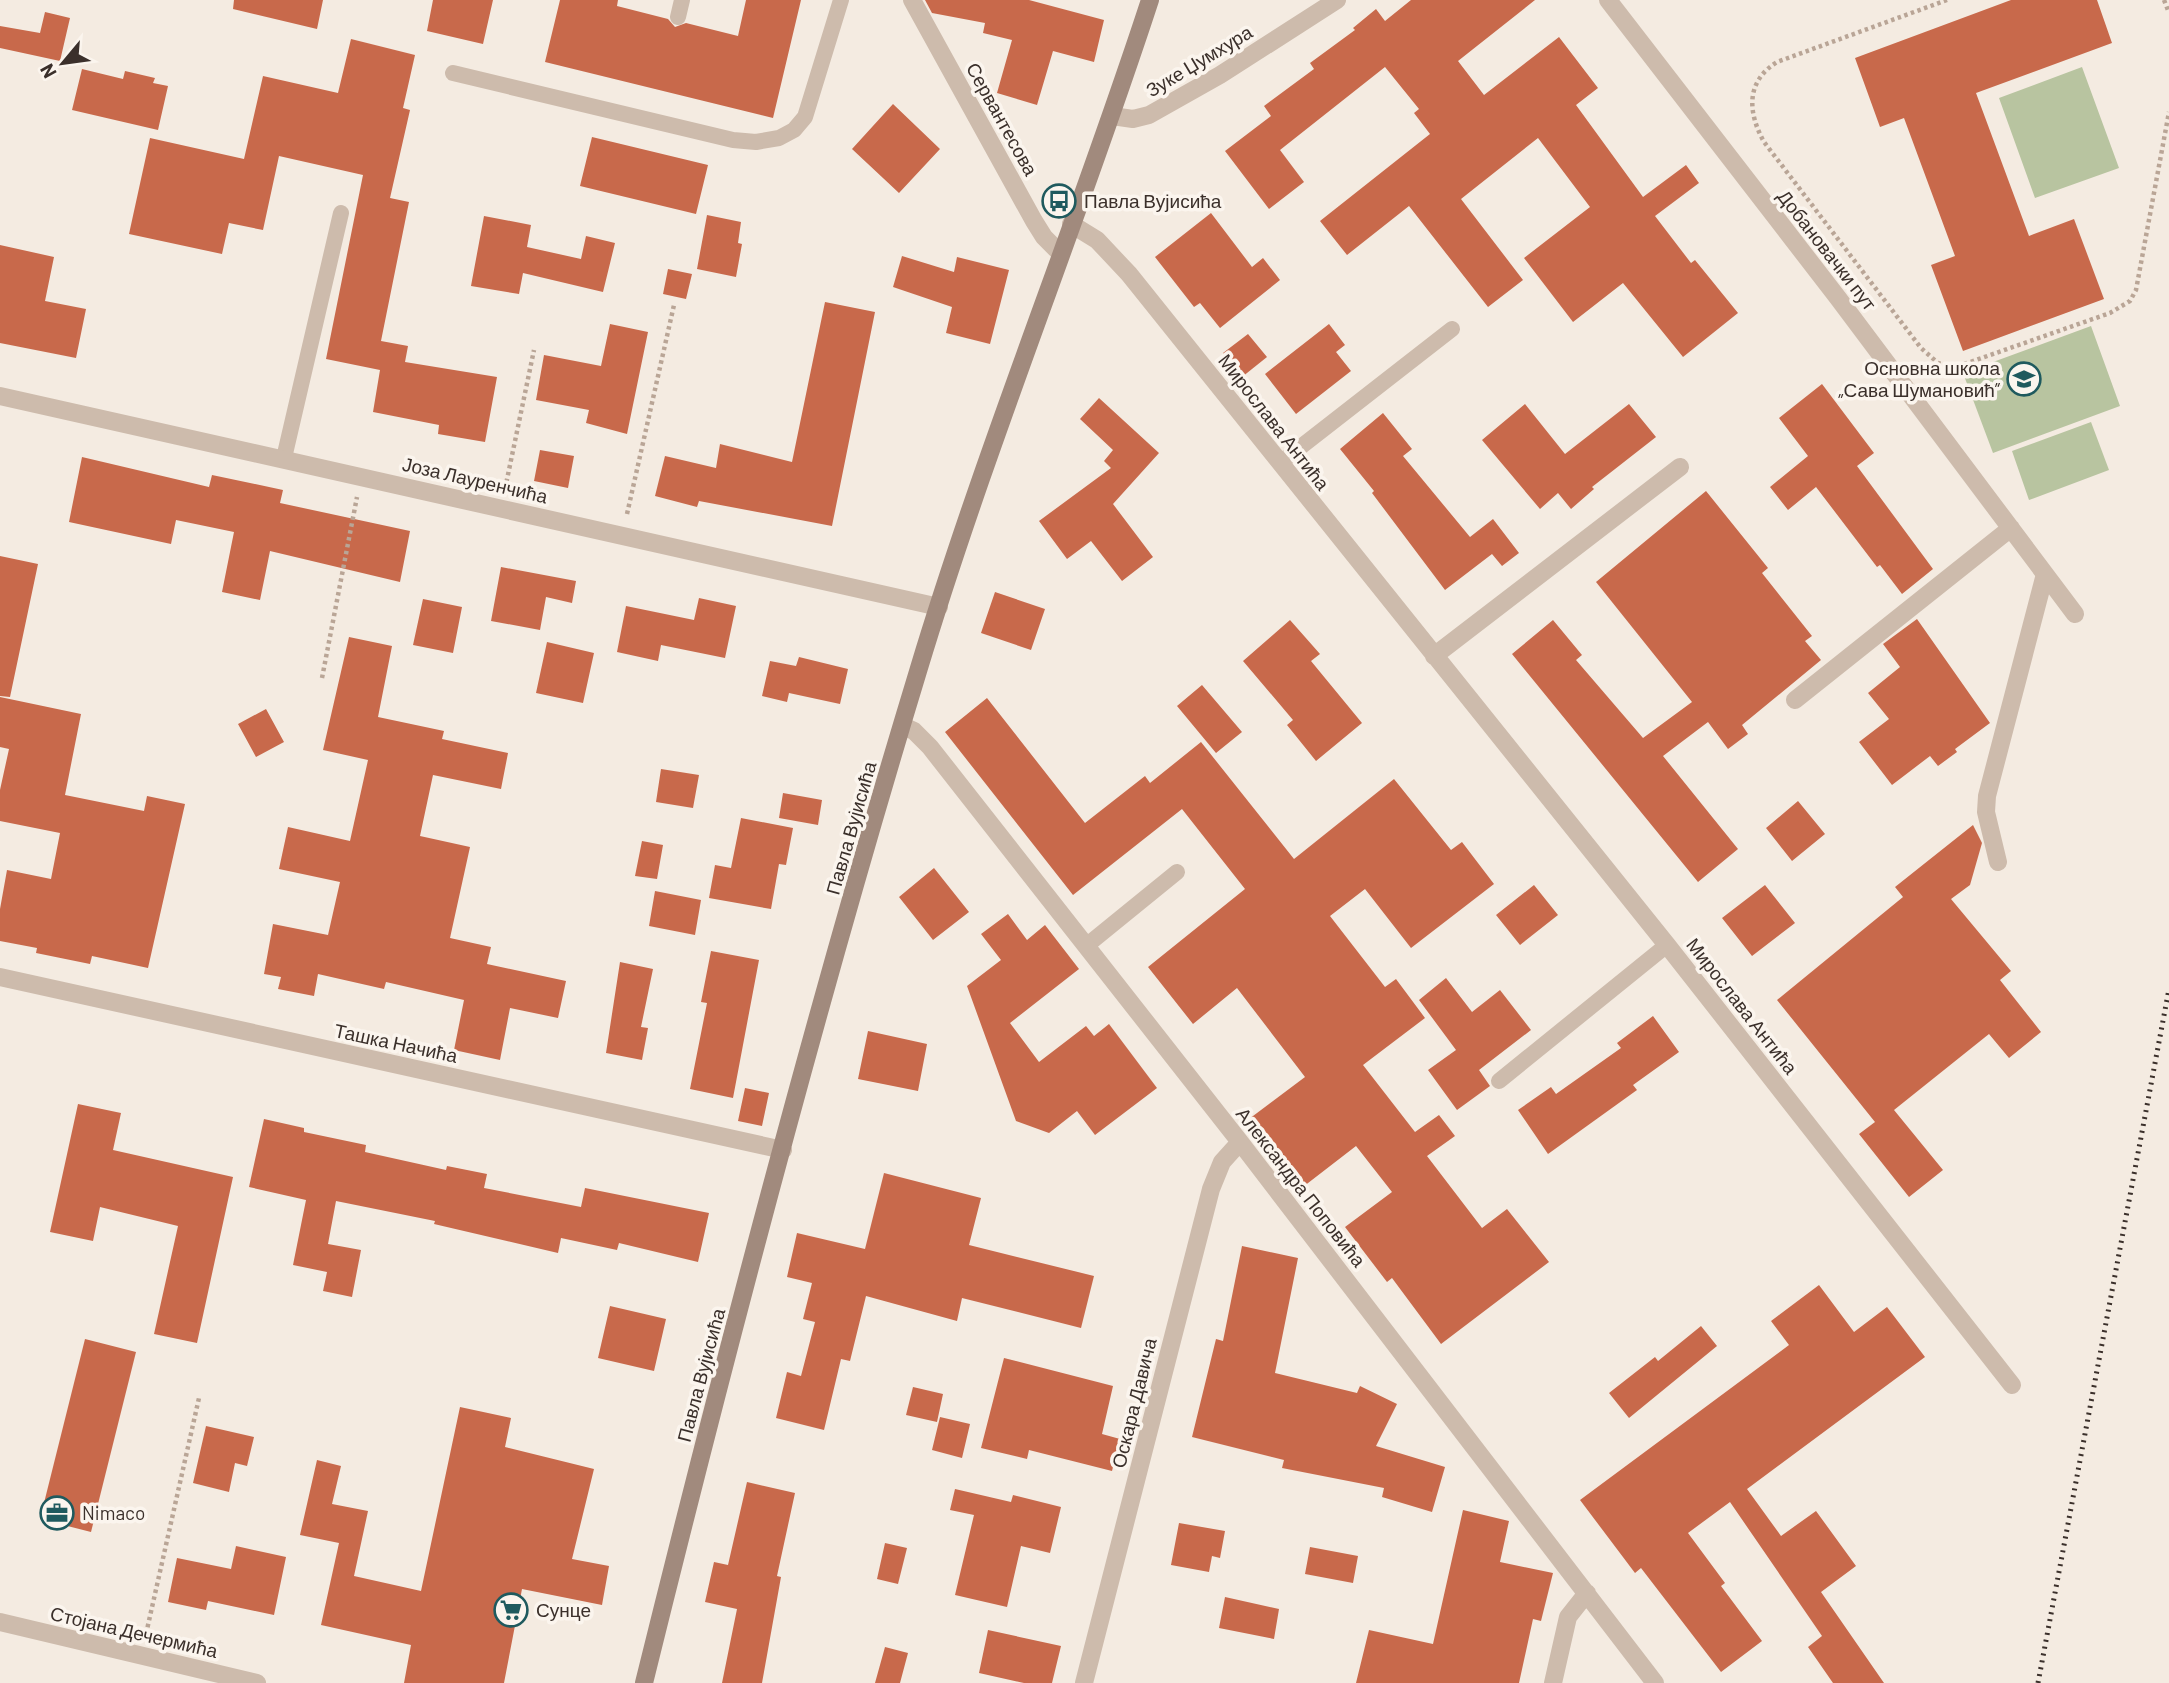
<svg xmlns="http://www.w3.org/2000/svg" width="2169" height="1683" viewBox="0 0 2169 1683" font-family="Barlow,sans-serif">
<rect width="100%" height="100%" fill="#f4ebe1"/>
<path fill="#b8c4a0" d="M 2082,67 L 2119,168 L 2035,198 L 1999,98 Z
M 2091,326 L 2120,406 L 1993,453 L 1963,373 Z
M 2091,422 L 2109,470 L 2029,500 L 2012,451 Z"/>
<path fill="#c8694b" d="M 234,0 L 323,0 L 317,29 L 233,9 Z
M 433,0 L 493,0 L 483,44 L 427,31 Z
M 560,0 L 618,0 L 617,6 L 668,19 L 675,27 L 686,23 L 738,36 L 746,0 L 801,0 L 773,118 L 545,62 Z
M 925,0 L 1029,0 L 1104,20 L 1094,62 L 1053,51 L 1037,105 L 997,93 L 1012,40 L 983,33 L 985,23 L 932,13 Z
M 1411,0 L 1535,0 L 1458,61 L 1484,95 L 1559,37 L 1598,88 L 1576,105 L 1643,197 L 1686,165 L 1699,183 L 1655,216 L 1691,263 L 1695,260 L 1738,313 L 1683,357 L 1623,283 L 1573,322 L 1524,258 L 1590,207 L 1538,138 L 1461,199 L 1523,280 L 1488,307 L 1409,206 L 1347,255 L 1320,221 L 1430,134 L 1414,113 L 1419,109 L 1385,67 L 1280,150 L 1304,182 L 1269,209 L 1225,151 L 1271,116 L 1264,106 L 1314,69 L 1310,63 L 1355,30 L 1353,28 L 1376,9 L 1385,21 Z
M 2011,0 L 2097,0 L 2112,43 L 1976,93 L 2029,236 L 2074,219 L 2104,299 L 1963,351 L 1931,265 L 1955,256 L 1904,118 L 1880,127 L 1855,58 Z
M 45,12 L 70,18 L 60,61 L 0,48 L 0,26 L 40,33 Z
M 351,39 L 415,55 L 403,108 L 410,110 L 390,198 L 409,202 L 381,341 L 408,346 L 405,362 L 497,377 L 485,442 L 438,434 L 439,425 L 373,412 L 380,370 L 326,359 L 363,175 L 279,156 L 263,230 L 229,223 L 222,254 L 129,234 L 150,138 L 244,159 L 263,76 L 338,93 Z
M 82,69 L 123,79 L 125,71 L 155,78 L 153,83 L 168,86 L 158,130 L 72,110 Z
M 893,104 L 940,149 L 899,193 L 852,149 Z
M 592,137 L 708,165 L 696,214 L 580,186 Z
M 1211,213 L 1252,267 L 1263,258 L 1280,280 L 1220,328 L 1200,303 L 1194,307 L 1155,257 Z
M 707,215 L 741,222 L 738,243 L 742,244 L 736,277 L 697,269 Z
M 484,216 L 531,225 L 527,247 L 581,259 L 586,236 L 615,243 L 603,292 L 523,273 L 519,294 L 471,286 Z
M 0,245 L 54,257 L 45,301 L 86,309 L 76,358 L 0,343 Z
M 902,256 L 954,272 L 957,257 L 1009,270 L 990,344 L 946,333 L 952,307 L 893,287 Z
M 668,269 L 692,274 L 686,299 L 663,294 Z
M 825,302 L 875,312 L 832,526 L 699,501 L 697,507 L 655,496 L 665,456 L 716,468 L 720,444 L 792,462 Z
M 610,324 L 648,332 L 627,434 L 586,423 L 589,410 L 536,400 L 544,355 L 601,366 Z
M 1329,324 L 1345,345 L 1336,352 L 1351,371 L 1296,414 L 1265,374 Z
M 1248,334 L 1267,357 L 1242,377 L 1223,353 Z
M 1822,384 L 1874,453 L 1857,466 L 1933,569 L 1902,594 L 1880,565 L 1877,567 L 1816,487 L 1788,510 L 1770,487 L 1808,456 L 1779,418 Z
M 1099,398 L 1159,453 L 1113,504 L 1153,557 L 1122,581 L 1091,541 L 1067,559 L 1039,521 L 1111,468 L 1104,461 L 1113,450 L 1080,419 Z
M 1525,404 L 1565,454 L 1629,404 L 1656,437 L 1592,487 L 1594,489 L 1571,509 L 1558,493 L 1540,509 L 1482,440 Z
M 1383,413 L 1412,449 L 1403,456 L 1470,537 L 1493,519 L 1519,553 L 1502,566 L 1492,554 L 1445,590 L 1372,493 L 1374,491 L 1340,449 Z
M 540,450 L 574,456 L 568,488 L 534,481 Z
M 82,457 L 209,487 L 212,475 L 283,490 L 280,503 L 410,531 L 400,582 L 270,551 L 260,600 L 222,592 L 234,532 L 176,520 L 171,544 L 69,522 Z
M 1706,491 L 1768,568 L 1762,573 L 1812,636 L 1805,641 L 1821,660 L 1742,725 L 1748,734 L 1728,749 L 1708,722 L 1663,756 L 1738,849 L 1698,882 L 1512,654 L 1553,620 L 1582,655 L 1576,660 L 1643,738 L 1692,702 L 1596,582 Z
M 0,556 L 38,564 L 10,697 L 0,696 Z
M 501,567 L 576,581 L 572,603 L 546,597 L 540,630 L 491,621 Z
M 995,592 L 1045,609 L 1031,650 L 981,633 Z
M 699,598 L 736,606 L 725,658 L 661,645 L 658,661 L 617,652 L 626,606 L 694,620 Z
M 423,599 L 462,607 L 453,653 L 413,645 Z
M 1917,619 L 1990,723 L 1955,749 L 1957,752 L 1938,766 L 1930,756 L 1892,785 L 1859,742 L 1889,719 L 1868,693 L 1900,667 L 1883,644 Z
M 1290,620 L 1320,654 L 1311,661 L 1362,723 L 1316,761 L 1287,725 L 1293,720 L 1243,661 Z
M 349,637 L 392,646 L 378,717 L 444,731 L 442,739 L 508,753 L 501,789 L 433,775 L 420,836 L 470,847 L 450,938 L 491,947 L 487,964 L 566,981 L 558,1018 L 510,1008 L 500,1060 L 454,1050 L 464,1000 L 386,982 L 384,989 L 318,974 L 314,996 L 278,989 L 281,977 L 264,974 L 273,924 L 328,935 L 340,882 L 279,869 L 288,827 L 350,841 L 368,760 L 323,750 Z
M 547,642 L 594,653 L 583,703 L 536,693 Z
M 799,657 L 848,669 L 840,704 L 789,693 L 787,702 L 762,696 L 770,661 L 796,666 Z
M 1202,685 L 1242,732 L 1216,753 L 1177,706 Z
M 0,697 L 81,714 L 65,795 L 144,811 L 147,796 L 185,804 L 148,968 L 92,956 L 90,964 L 36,953 L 37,948 L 0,941 L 0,909 L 7,870 L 51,879 L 60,833 L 0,821 L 0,790 L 9,749 L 0,747 Z
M 987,698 L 1085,823 L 1145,776 L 1150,783 L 1201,742 L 1294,859 L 1394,779 L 1451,850 L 1462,842 L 1494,884 L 1411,948 L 1365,889 L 1330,916 L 1385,987 L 1396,979 L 1425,1018 L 1363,1065 L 1415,1132 L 1439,1115 L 1455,1136 L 1427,1156 L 1482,1228 L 1507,1209 L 1549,1262 L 1441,1344 L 1392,1278 L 1387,1282 L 1345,1227 L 1392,1192 L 1356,1146 L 1299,1190 L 1249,1119 L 1305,1077 L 1237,988 L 1193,1024 L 1148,967 L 1245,889 L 1182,809 L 1073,895 L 945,732 Z
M 266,709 L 284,742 L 256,757 L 238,724 Z
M 661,769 L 699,775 L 693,808 L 656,802 Z
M 783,793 L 822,800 L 818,825 L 779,818 Z
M 1798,801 L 1825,834 L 1792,861 L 1766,828 Z
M 741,818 L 793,828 L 786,865 L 779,864 L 771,909 L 709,898 L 715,865 L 731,868 Z
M 1973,825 L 1982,843 L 1970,885 L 1951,899 L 2011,971 L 2000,980 L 2041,1032 L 2009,1058 L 1989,1034 L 1894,1110 L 1943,1170 L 1909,1197 L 1859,1134 L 1875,1122 L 1777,1000 L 1903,897 L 1895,887 Z
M 642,841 L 663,845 L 657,879 L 635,876 Z
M 934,868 L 969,912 L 933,940 L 899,897 Z
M 1534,885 L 1558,915 L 1520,945 L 1496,915 Z
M 1765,885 L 1795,923 L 1752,956 L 1722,918 Z
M 655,891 L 701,900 L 695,935 L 649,926 Z
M 1008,914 L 1027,940 L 1045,925 L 1079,969 L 1010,1023 L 1039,1062 L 1086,1026 L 1094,1036 L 1109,1024 L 1157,1088 L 1095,1135 L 1077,1111 L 1049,1133 L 1016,1121 L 967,986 L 1001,960 L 981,934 Z
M 711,951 L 759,960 L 733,1098 L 690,1089 L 707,1003 L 701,1002 Z
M 620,962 L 653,969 L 641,1027 L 648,1028 L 642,1060 L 606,1053 Z
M 1446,978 L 1472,1012 L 1500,990 L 1531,1030 L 1479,1070 L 1490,1086 L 1457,1110 L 1428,1070 L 1456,1050 L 1419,1000 Z
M 1653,1016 L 1679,1052 L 1633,1085 L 1637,1090 L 1548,1154 L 1518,1110 L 1551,1087 L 1556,1094 L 1621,1048 L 1617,1043 Z
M 868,1031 L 927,1044 L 918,1091 L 858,1079 Z
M 745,1088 L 769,1093 L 762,1126 L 738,1121 Z
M 78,1104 L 121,1113 L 113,1150 L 233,1177 L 197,1343 L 154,1334 L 178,1226 L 100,1207 L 93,1241 L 50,1232 Z
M 264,1119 L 304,1128 L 304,1132 L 366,1145 L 365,1152 L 446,1170 L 447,1166 L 487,1174 L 484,1188 L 581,1207 L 585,1188 L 709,1213 L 698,1262 L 619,1243 L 617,1250 L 561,1238 L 558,1253 L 434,1224 L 435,1221 L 336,1201 L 328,1244 L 361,1250 L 352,1297 L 323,1291 L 327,1272 L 293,1265 L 306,1200 L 249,1187 Z
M 884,1173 L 981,1198 L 969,1245 L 1094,1276 L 1081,1328 L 962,1298 L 957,1321 L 866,1296 L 850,1361 L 841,1359 L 824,1430 L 776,1418 L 787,1372 L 801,1376 L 815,1322 L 803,1319 L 812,1283 L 787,1277 L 797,1233 L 865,1249 Z
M 1242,1246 L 1298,1258 L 1275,1373 L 1357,1393 L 1360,1386 L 1397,1404 L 1376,1446 L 1445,1467 L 1432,1512 L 1382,1497 L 1384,1488 L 1282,1468 L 1284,1460 L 1192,1437 L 1216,1339 L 1223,1341 Z
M 1819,1285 L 1854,1332 L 1887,1307 L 1925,1357 L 1747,1489 L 1781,1536 L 1816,1511 L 1856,1566 L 1821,1592 L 1884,1683 L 1833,1683 L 1808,1647 L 1822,1636 L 1730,1502 L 1688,1533 L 1725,1583 L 1721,1586 L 1762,1641 L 1721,1672 L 1641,1568 L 1635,1573 L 1580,1500 L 1789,1345 L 1771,1321 Z
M 610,1306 L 666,1319 L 654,1371 L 598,1358 Z
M 1701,1326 L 1717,1346 L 1629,1418 L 1609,1393 L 1655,1357 L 1658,1361 Z
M 85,1339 L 136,1352 L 91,1532 L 40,1519 Z
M 1004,1358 L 1113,1386 L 1102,1434 L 1120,1439 L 1112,1471 L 1029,1450 L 1027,1459 L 981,1448 Z
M 913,1387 L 943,1394 L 937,1422 L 906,1415 Z
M 460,1407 L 511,1418 L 505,1447 L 594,1469 L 572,1559 L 609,1566 L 602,1605 L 522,1589 L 504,1683 L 404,1683 L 411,1645 L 321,1625 L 339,1543 L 300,1535 L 317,1460 L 341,1466 L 332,1504 L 368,1511 L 354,1576 L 421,1591 Z
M 940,1417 L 970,1424 L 962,1458 L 932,1450 Z
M 206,1426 L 254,1437 L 247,1466 L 235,1463 L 229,1492 L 193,1483 Z
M 747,1482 L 795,1493 L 777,1576 L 781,1577 L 762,1683 L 722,1683 L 737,1609 L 705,1602 L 714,1562 L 728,1565 Z
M 955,1489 L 1011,1502 L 1013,1495 L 1061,1507 L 1050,1553 L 1021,1546 L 1007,1607 L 955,1595 L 974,1515 L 950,1510 Z
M 1463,1510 L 1509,1521 L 1500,1562 L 1553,1573 L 1541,1621 L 1533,1619 L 1519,1683 L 1356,1683 L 1369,1630 L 1433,1644 Z
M 1179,1523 L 1225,1531 L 1220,1558 L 1212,1556 L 1209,1572 L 1171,1565 Z
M 885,1543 L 907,1548 L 898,1584 L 877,1579 Z
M 236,1546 L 286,1557 L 274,1615 L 208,1601 L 206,1610 L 168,1602 L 177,1558 L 231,1569 Z
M 1310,1547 L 1358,1556 L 1353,1583 L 1305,1574 Z
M 1225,1597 L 1279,1609 L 1274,1639 L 1219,1628 Z
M 988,1630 L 1061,1646 L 1052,1683 L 1024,1683 L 979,1673 Z
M 885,1647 L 908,1653 L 900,1683 L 875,1683 Z"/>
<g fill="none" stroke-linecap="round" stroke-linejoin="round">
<path stroke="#b9a596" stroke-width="4.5" stroke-dasharray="3.5 3.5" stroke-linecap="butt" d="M 1947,0 L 1777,62 C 1745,82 1748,113 1764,142 L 1921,348 L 1938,363 L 1956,367 L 2110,313 L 2130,301 L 2136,290 L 2169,112
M 2164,0 L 2169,13
M 505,489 L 534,350
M 627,514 L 674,305
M 322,678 L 357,497
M 146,1634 L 199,1398"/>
<path stroke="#cdbbac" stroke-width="16" d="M 678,17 L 682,0
M 453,73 L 733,140 L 756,142 L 779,138 L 794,130 L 805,117 L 841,0
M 284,458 L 341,213
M 1280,463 L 1452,329
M 1086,946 L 1177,872
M 1499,1081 L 1667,945"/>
<path stroke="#cdbbac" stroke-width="18" d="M 912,0 L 1034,221 L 1044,237 L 1060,253
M 1608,0 L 1838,298 L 2075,614
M 1112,116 L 1133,119 L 1149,115 L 1220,75 L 1337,0
M 1071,224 L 1097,240 L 1129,274 L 1667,945 L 2012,1385
M 0,396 L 939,607
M 1434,656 L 1680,467
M 1795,700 L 2011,528
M 903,726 L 914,731 L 930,747 L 1240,1142 L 1655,1683
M 1998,862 L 1986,812 L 1987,796 L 2045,574
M 0,977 L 783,1150
M 0,1622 L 257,1683
M 1084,1683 L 1211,1189 L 1222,1162 L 1240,1142
M 1553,1683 L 1568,1617 L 1587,1593"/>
<path stroke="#a18a7d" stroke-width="18" d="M 644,1683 C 728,1343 817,1003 919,668 C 987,443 1077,224 1150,0"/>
<path stroke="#3b302b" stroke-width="5" stroke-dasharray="2 5" stroke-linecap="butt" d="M 2038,1683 L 2169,989"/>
</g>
<defs>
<symbol id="bus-ring" viewBox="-11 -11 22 22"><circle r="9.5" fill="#fbf5ee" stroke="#1f5a5e" stroke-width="1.5"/><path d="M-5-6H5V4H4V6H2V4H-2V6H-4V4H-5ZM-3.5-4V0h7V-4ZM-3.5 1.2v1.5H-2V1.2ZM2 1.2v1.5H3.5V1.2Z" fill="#1f5a5e"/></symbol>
<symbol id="school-ring" viewBox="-11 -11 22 22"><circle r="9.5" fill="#fbf5ee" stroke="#1f5a5e" stroke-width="1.5"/><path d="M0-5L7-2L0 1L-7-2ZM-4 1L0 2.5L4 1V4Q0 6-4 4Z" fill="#1f5a5e"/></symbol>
<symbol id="office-ring" viewBox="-11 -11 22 22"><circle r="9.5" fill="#fbf5ee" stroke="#1f5a5e" stroke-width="1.5"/><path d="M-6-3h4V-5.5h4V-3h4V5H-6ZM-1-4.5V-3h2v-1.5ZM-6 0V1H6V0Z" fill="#1f5a5e"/></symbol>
<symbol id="supermarket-ring" viewBox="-11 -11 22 22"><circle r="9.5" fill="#fbf5ee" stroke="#1f5a5e" stroke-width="1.5"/><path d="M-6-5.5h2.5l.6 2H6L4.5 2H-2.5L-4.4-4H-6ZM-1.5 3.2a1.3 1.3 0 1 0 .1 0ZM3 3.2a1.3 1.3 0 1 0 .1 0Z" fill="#1f5a5e"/></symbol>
</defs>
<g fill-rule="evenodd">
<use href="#bus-ring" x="1040" y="182" width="38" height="38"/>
<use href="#school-ring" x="2005" y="360" width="38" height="38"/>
<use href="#office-ring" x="38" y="1494" width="38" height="38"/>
<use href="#supermarket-ring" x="492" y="1591" width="38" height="38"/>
</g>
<g text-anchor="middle" stroke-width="7" stroke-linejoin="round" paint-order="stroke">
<g font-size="19" fill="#3b302b" stroke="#fbf5ee">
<text transform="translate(1199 61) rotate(-31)" y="7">Зуке Џумхура</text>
<text transform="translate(1002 119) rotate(61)" y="7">Сервантесова</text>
<text transform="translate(1827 250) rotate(52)" y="7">Добановачки пут</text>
<text transform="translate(1274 422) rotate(52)" y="7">Мирослава Антића</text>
<text transform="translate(475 480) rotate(13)" y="7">Јоза Лауренчића</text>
<text transform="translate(851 828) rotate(-74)" y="7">Павла Вујисића</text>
<text transform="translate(1742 1006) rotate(52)" y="7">Мирослава Антића</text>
<text transform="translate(396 1043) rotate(12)" y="7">Ташка Начића</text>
<text transform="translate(1301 1187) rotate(52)" y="7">Александра Поповића</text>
<text transform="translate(701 1375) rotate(-75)" y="7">Павла Вујисића</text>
<text transform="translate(1134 1403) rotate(-76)" y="7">Оскара Давича</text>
<text transform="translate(134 1632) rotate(13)" y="7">Стојана Дечермића</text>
</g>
<g font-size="19" fill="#3b302b" stroke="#fbf5ee" text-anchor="start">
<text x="1084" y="208">Павла Вујисића</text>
<text x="2000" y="375" text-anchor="end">Основна школа<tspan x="2000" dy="22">„Сава Шумановић”</tspan></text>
<text x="82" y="1520">Nimaco</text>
<text x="536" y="1617">Сунце</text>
</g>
</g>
<g transform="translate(63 63) rotate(241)" stroke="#fbf5ee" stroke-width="5" paint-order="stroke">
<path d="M0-5L12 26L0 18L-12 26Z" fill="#3b302b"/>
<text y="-10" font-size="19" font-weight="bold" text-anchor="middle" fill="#3b302b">N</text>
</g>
</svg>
